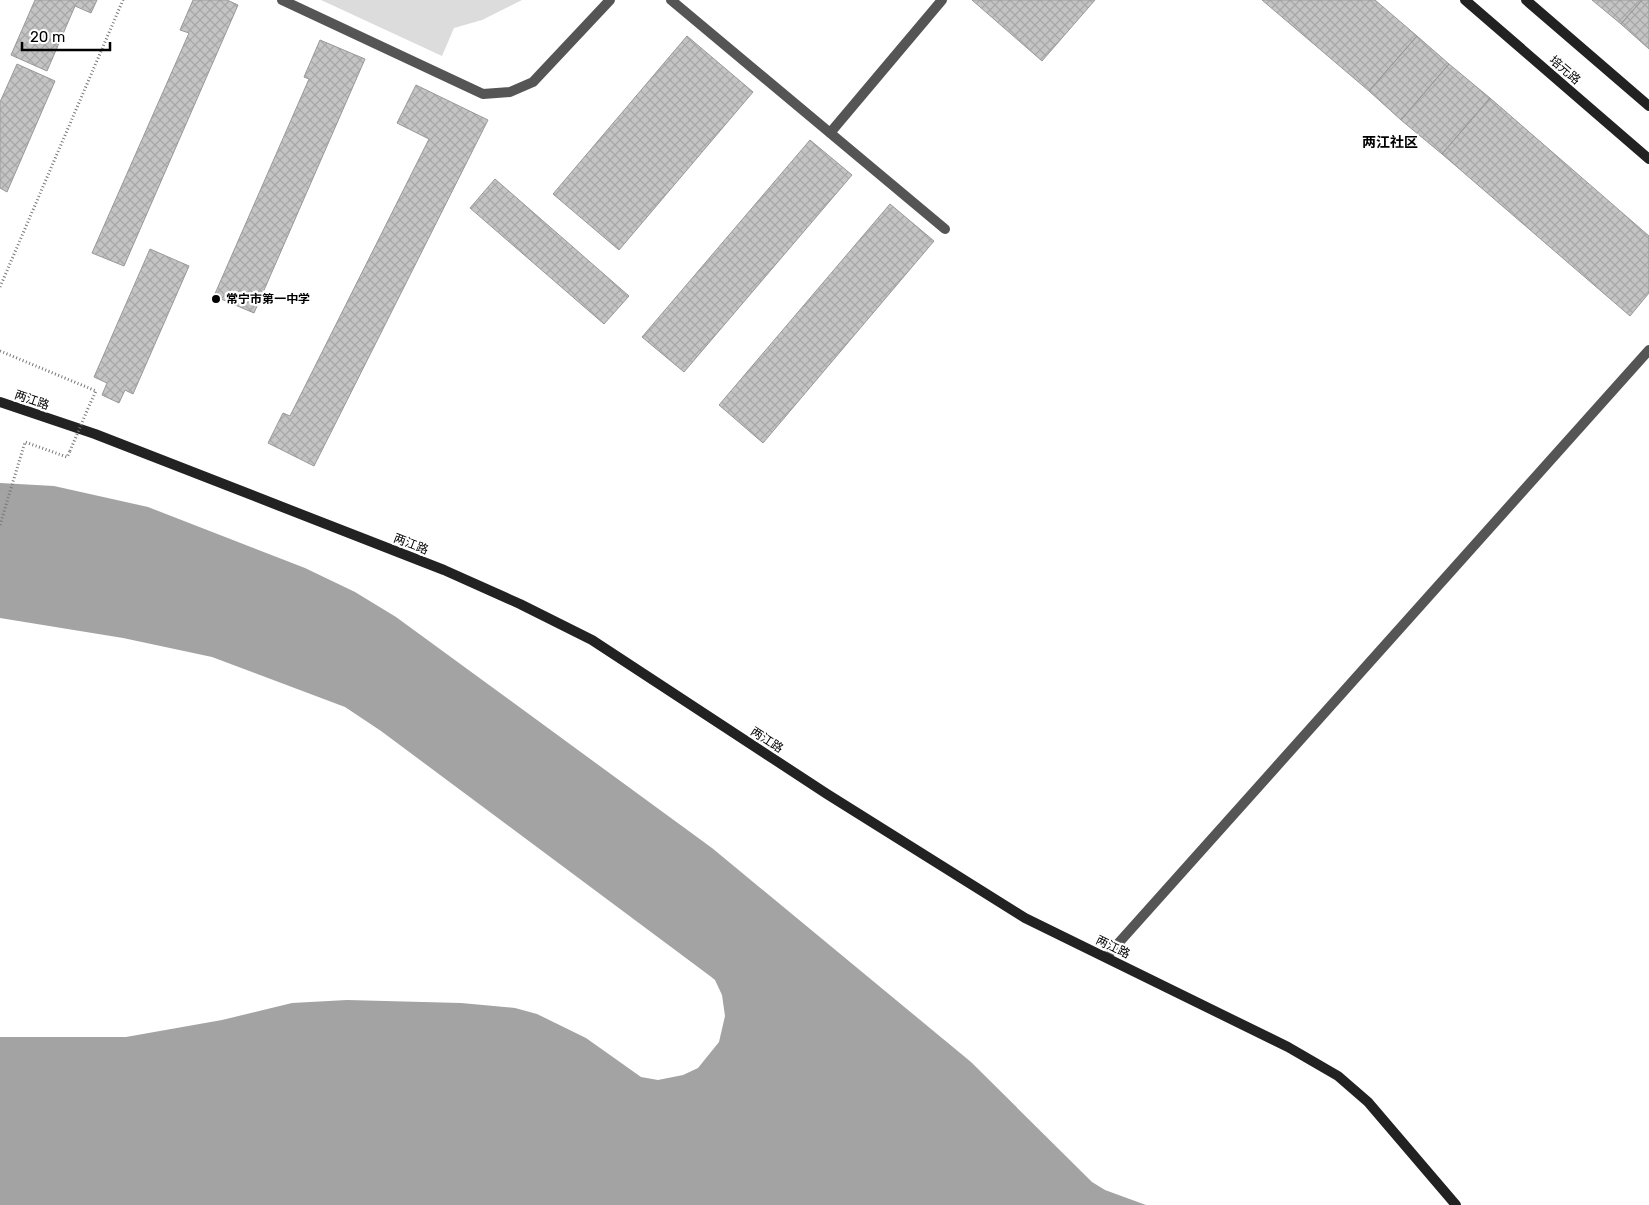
<svg xmlns="http://www.w3.org/2000/svg" width="1649" height="1205" viewBox="0 0 1649 1205" font-family="Rubik,'Noto Sans SC',sans-serif">
<defs>
<pattern id="building-cross-hatch" width="8" height="8" patternUnits="userSpaceOnUse" patternTransform="scale(1.25)"><rect width="8" height="8" fill="#c4c4c4"/><path d="M0 0l8 8M0 8l8-8" fill="none" stroke="#a7a7a7"/></pattern>
</defs>
<rect width="100%" height="100%" fill="#fff"/>
<path fill="#dcdcdc" d="M 321,0 L 522,0 L 482,20 L 454,28 L 442,56 Z"/>
<path fill="#a3a3a3" d="M 0,483 L 54,486 L 148,507 L 305,568 L 355,592 L 396,617 L 712,848 L 971,1062 L 1092,1182 L 1105,1190 L 1146,1205 L 0,1205 L 0,1037 L 126,1037 L 222,1020 L 292,1003 L 347,1000 L 461,1003 L 515,1008 L 537,1014 L 586,1038 L 641,1077 L 658,1080 L 683,1075 L 698,1068 L 719,1042 L 725,1016 L 722,995 L 715,980 L 710,976 L 381,731 L 345,707 L 212,657 L 123,638 L 0,618 Z"/>
<path fill="url(#building-cross-hatch)" stroke="#999" d="M 35,0 L 97,0 L 91,13 L 75,6 L 47,71 L 11,55 Z
M 193,0 L 227,0 L 238,5 L 124,266 L 92,253 L 189,33 L 180,30 Z
M 972,0 L 1095,0 L 1042,61 Z
M 1262,0 L 1375,0 L 1417,36 L 1369,91 Z
M 1592,0 L 1642,0 L 1621,24 Z
M 1642,0 L 1649,0 L 1649,49 L 1621,24 Z
M 687,36 L 753,92 L 619,250 L 553,194 Z
M 1417,36 L 1449,64 L 1401,120 L 1369,91 Z
M 320,40 L 365,59 L 254,313 L 214,296 L 309,79 L 304,77 Z
M 17,64 L 55,81 L 7,192 L 0,188 L 0,102 Z
M 1449,64 L 1490,98 L 1442,154 L 1401,120 Z
M 416,85 L 488,120 L 314,466 L 268,443 L 283,413 L 290,416 L 429,139 L 397,123 Z
M 1490,98 L 1649,236 L 1649,293 L 1630,316 L 1442,154 Z
M 810,140 L 852,175 L 684,372 L 642,337 Z
M 495,179 L 629,296 L 604,324 L 470,208 Z
M 890,204 L 934,241 L 763,443 L 719,405 Z
M 150,249 L 189,266 L 133,394 L 125,390 L 119,403 L 102,395 L 107,383 L 94,377 Z"/>
<g fill="none" stroke-linecap="round" stroke-linejoin="round">
<path stroke="#777" stroke-width="3" stroke-dasharray="1 2.5" stroke-linecap="butt" d="M 0,287 L 123,0
M 0,351 L 96,391 L 89,406
M 0,525 L 25,442 L 67,457 L 70,451"/>
<path stroke="#555" stroke-width="10" d="M 282,0 L 483,94 L 510,92 L 533,82 L 610,0
M 671,0 L 945,229
M 830,133 L 942,0"/>
<path stroke="#555" stroke-width="10" d="M 1106,957 L 1649,350"/>
<path stroke="#222" stroke-width="10" d="M 1465,0 L 1649,159
M 1526,0 L 1649,106
M 0,402 L 95,434 L 444,570 L 520,604 L 592,640 L 827,794 L 1025,918 L 1288,1047 L 1338,1076 L 1368,1102 L 1456,1205"/>
<path stroke="#777" stroke-width="3" stroke-dasharray="1 2.5" stroke-linecap="butt" d="M 70,451 L 89,406"/>
</g>
<circle fill="#000" stroke="#fff" stroke-width="2" cx="216" cy="299" r="5"/>
<g text-anchor="middle" stroke-width="4.5" stroke-linejoin="round" paint-order="stroke">
<g font-size="12" fill="#000" stroke="#fff">
<text transform="translate(1565 70) rotate(41)" y="4">培元路</text>
<text transform="translate(32 400) rotate(19)" y="4">两江路</text>
<text transform="translate(411 544) rotate(21)" y="4">两江路</text>
<text transform="translate(767 740) rotate(33)" y="4">两江路</text>
<text transform="translate(1113 947) rotate(26)" y="4">两江路</text>
</g>
<g font-size="12" font-weight="bold" fill="#000" stroke="#fff" text-anchor="start">
<text x="226" y="303">常宁市第一中学</text>
</g>
<g font-size="14" font-weight="bold" fill="#000" stroke="#fff">
<text x="1390" y="147">两江社区</text>
</g>
</g>
<path d="M22 42v8h88v-8" fill="none" stroke="#000000" stroke-width="2.5"/>
<text x="30" y="42" font-size="15" fill="#000000" stroke="#ffffff" stroke-width="4" paint-order="stroke">20 m</text>
</svg>
